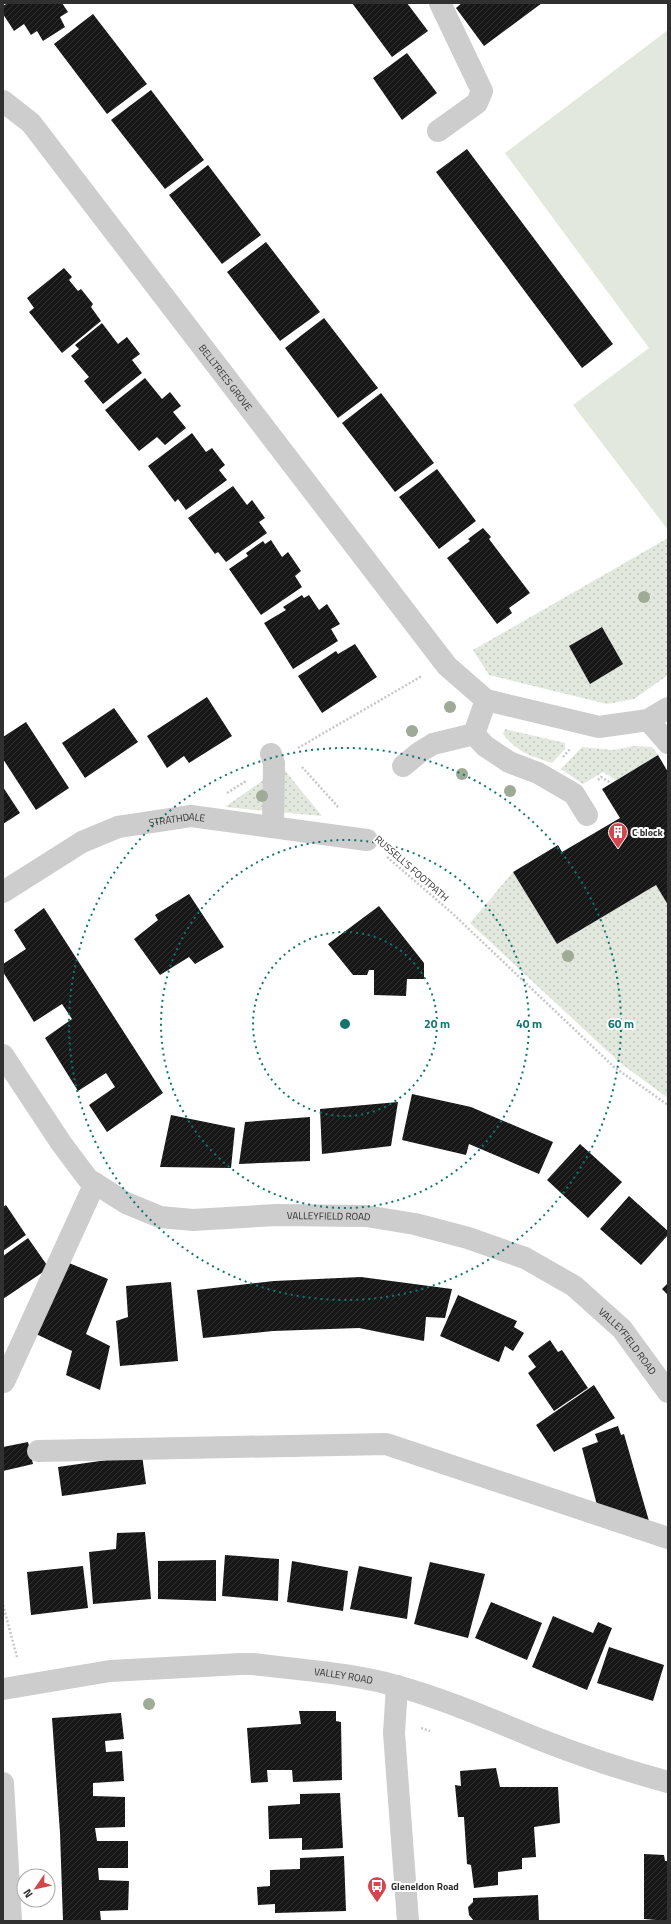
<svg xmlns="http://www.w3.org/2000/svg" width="671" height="1924" viewBox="0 0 671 1924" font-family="'Titillium Web',sans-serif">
<defs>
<pattern id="grass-dots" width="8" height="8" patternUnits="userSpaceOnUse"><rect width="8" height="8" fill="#e2e8dd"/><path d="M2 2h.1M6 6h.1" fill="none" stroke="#c2c7be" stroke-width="1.8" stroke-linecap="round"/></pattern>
<pattern id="building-hatch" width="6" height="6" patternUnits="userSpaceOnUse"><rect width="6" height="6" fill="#171717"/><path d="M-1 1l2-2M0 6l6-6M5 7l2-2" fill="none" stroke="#303030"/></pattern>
</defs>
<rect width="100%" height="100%" fill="#fff"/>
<path fill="url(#grass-dots)" d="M 668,538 L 668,675 L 634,699 L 607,704 L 489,675 L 473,650 Z
M 505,729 L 565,743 L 565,749 L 552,763 C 530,756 518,753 503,734 Z
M 634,746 L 652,747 L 658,755 L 616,780 L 603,772 L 583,784 L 561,769 L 582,747 L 613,750 Z
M 282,767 L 322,816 L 225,807 Z
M 513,872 L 557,944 L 656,885 L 668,905 L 668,1098 L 619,1062 L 470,923 Z"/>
<path fill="#e2e8dd" d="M 668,30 L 668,530 L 573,405 L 649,348 L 505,153 Z"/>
<path fill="url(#building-hatch)" d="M 8,3 L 62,3 L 68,12 L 60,17 L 65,27 L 43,41 L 37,31 L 31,35 L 24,24 L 14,31 L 3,14 L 3,6 Z
M 352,3 L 407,3 L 428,31 L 392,57 Z
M 462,3 L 542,3 L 484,46 L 456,8 Z
M 93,14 L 147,84 L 107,114 L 54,44 Z
M 407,53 L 437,93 L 402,120 L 373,78 Z
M 151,90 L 204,160 L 165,189 L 111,120 Z
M 467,149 L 613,344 L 582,368 L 436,172 Z
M 208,165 L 261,235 L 222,264 L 169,195 Z
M 266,242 L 320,312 L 280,341 L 227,272 Z
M 64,268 L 72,277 L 69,280 L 78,291 L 81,289 L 93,304 L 91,307 L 101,321 L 62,353 L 29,312 L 34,308 L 27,298 Z
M 324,318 L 378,388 L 338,418 L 285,348 Z
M 102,323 L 118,344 L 127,337 L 140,354 L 132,360 L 142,373 L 103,404 L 84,381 L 89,377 L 71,356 L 79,349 L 75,345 Z
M 145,378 L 162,399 L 170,392 L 181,406 L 173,412 L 186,428 L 165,445 L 157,437 L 139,451 L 105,410 Z
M 381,393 L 434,463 L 395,492 L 342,423 Z
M 192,433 L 206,452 L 212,448 L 225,465 L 219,470 L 227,480 L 186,510 L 178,499 L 175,502 L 148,466 Z
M 437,469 L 476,521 L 439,549 L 399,497 Z
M 233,486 L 247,505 L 252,500 L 265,518 L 259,522 L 267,533 L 226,562 L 218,552 L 215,554 L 188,518 Z
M 483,528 L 491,537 L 489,539 L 530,593 L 509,608 L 512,613 L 497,624 L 447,558 L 470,541 L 468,539 Z
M 271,540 L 282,557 L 288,552 L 301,571 L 295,576 L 302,587 L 261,615 L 229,569 L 248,556 L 246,553 L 263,541 L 265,544 Z
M 302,595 L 304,598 L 309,595 L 319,610 L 327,604 L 340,624 L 331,629 L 338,641 L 293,669 L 264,623 L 286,610 L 283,607 Z
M 602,627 L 623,664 L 590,684 L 569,646 Z
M 355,644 L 377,677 L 322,713 L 298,676 L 336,651 L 338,654 Z
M 207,697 L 232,736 L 189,763 L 184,756 L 167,768 L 147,736 Z
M 114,708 L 138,742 L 85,778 L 62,743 Z
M 26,722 L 69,788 L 36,810 L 3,759 L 3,737 Z
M 658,755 L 668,772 L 668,905 L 656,885 L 557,944 L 513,872 L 558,845 L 562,852 L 620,818 L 602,789 Z
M 3,787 L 20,813 L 3,824 Z
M 189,894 L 224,947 L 195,964 L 189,957 L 160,975 L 134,939 L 158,920 L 155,915 Z
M 379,906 L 424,963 L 424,979 L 407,979 L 406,996 L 374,995 L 374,970 L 369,970 L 367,975 L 353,975 L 328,944 Z
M 44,908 L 163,1093 L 107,1132 L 89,1105 L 115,1087 L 106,1073 L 78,1091 L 45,1038 L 72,1019 L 62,1004 L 34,1022 L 3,972 L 3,964 L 26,949 L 14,930 Z
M 412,1094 L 471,1107 L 553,1142 L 539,1174 L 469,1144 L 466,1155 L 402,1140 Z
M 398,1102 L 391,1146 L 322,1154 L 320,1109 Z
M 171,1115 L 235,1128 L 231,1168 L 160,1167 Z
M 310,1117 L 310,1161 L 239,1164 L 245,1122 Z
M 580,1144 L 622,1182 L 588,1218 L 547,1180 Z
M 629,1196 L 668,1231 L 668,1235 L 641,1265 L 600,1229 Z
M 6,1205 L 26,1235 L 3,1251 L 3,1207 Z
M 28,1238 L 49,1268 L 3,1299 L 3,1256 Z
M 69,1263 L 108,1279 L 86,1334 L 110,1346 L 100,1390 L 66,1375 L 72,1351 L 36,1334 Z
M 361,1277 L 452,1289 L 445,1318 L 426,1317 L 424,1341 L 359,1328 L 273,1331 L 203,1338 L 197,1290 L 274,1281 Z
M 171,1282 L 178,1361 L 120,1366 L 116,1321 L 128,1317 L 126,1286 Z
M 668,1283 L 668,1295 L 662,1289 Z
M 458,1295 L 517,1321 L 514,1327 L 524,1333 L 513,1351 L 505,1346 L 499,1362 L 440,1336 Z
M 550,1340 L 558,1352 L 562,1350 L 588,1388 L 554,1411 L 528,1373 L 536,1367 L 528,1356 Z
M 594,1385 L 615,1418 L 554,1452 L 536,1425 Z
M 618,1426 L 621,1435 L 624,1434 L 651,1528 L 598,1509 L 582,1448 L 598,1442 L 595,1434 Z
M 28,1442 L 33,1464 L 3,1471 L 3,1447 Z
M 142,1455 L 146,1484 L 62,1496 L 58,1467 Z
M 145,1532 L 151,1599 L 93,1604 L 89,1552 L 116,1549 L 117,1533 Z
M 225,1555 L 279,1559 L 278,1601 L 222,1596 Z
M 216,1560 L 216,1601 L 158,1599 L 158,1561 Z
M 292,1561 L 348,1571 L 343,1611 L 287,1602 Z
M 430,1562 L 485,1574 L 468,1638 L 414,1624 Z
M 83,1566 L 88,1608 L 31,1615 L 27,1572 Z
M 359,1566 L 412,1577 L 407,1619 L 350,1609 Z
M 491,1602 L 542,1623 L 527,1660 L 475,1638 Z
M 553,1616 L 593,1633 L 598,1622 L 612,1628 L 587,1690 L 532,1667 Z
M 609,1647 L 664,1665 L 653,1701 L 597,1683 Z
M 299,1711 L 336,1711 L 336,1721 L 341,1722 L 342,1780 L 293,1782 L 292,1770 L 267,1770 L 268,1782 L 251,1783 L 247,1728 L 301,1724 Z
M 121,1713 L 124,1739 L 105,1741 L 106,1752 L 122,1751 L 124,1781 L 93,1783 L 93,1796 L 125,1797 L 125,1827 L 95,1828 L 97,1841 L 128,1841 L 128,1868 L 98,1868 L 99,1880 L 129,1881 L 128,1910 L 100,1911 L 101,1921 L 63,1921 L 60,1833 L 52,1718 Z
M 496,1768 L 500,1787 L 558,1787 L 560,1823 L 534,1827 L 536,1857 L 522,1858 L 522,1869 L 498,1872 L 498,1885 L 474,1888 L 471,1865 L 467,1864 L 464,1817 L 458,1817 L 455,1785 L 461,1786 L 460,1771 Z
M 340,1793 L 343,1848 L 302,1850 L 302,1838 L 269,1839 L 268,1806 L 300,1804 L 300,1794 Z
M 644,1854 L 664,1855 L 665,1861 L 668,1861 L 668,1921 L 644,1919 Z
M 344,1856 L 346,1911 L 275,1913 L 275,1904 L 258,1905 L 257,1887 L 270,1886 L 270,1870 L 300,1869 L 300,1858 Z
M 538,1895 L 539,1921 L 474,1921 L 469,1915 L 468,1907 L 473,1902 L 473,1898 Z"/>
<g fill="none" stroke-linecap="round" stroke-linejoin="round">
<path stroke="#c7c7c7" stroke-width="2.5" stroke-dasharray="2 2" stroke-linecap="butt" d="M 298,748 L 422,676
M 563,757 L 570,749
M 302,767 L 339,808
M 598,780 L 601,777 L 611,783
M 227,793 L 246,781
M 387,857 L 452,913 L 614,1067 L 668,1105
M 3,1605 L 17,1657
M 421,1728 L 430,1731"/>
<g stroke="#cdcdcd" stroke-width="22">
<path id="s1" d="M 3,101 L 31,123 L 447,666 L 486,700 L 599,727 L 648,720 L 668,708"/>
<path d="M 438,131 L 477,103 L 482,91 L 440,3"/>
<path d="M 486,700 L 474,734 L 485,746 L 509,762 L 538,773 L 574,794 L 587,815"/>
<path d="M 648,720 L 668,743"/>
<path d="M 271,754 L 274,763 L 273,827"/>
<path d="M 403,766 L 420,752 L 433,744 L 474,734"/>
<path id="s2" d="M 3,892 L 82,842 L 118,827 L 191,816 L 367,840"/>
<path id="s3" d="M 3,1055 L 61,1143 L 88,1179 L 126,1203 L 160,1217 L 193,1220 L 276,1215 L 366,1216 L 415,1224 L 468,1238 L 525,1258 L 574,1286 L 622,1329 L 668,1392"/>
<path d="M 4,1382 L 95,1183"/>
<path d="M 38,1451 L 386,1444 L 668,1538"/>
<path d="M 397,1686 L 394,1733 L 408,1921"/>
<path id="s4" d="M 3,1689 L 110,1671 L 241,1664 L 253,1664 C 301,1670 350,1673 397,1686 C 444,1699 490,1719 536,1738 C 579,1755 623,1770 668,1782"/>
<path d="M 3,1783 L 11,1921"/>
</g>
</g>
<g fill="#a0ab97">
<circle cx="644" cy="597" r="6"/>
<circle cx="450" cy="707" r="6"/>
<circle cx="412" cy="731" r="6"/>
<circle cx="462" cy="774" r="6"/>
<circle cx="510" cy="791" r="6"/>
<circle cx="262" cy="796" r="6"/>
<circle cx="568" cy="956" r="6"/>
<circle cx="149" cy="1704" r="6"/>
</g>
<g fill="none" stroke="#0f766e" stroke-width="2" stroke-dasharray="2 4">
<circle cx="345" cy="1024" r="92"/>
<circle cx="345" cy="1024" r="184"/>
<circle cx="345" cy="1024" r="276"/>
</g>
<defs>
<symbol id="building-pin" viewBox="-11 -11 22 30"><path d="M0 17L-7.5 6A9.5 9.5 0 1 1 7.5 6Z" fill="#d2464c" stroke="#fff"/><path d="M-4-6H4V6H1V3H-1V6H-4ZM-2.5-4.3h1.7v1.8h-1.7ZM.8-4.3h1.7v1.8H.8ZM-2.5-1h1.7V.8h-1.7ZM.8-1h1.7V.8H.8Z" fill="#fff"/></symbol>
<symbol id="bus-pin" viewBox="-11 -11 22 30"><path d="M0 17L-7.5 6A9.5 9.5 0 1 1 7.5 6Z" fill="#d2464c" stroke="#fff"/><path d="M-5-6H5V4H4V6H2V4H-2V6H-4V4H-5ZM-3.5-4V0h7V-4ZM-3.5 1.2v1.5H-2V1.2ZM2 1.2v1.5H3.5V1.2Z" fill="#fff"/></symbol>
</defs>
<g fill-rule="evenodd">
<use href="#building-pin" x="607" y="821" width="22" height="30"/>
<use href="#bus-pin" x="366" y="1875" width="22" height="30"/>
</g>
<g text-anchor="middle" stroke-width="4" stroke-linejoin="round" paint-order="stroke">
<g font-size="10" fill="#303030" stroke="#fff">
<text dy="4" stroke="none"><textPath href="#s1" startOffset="356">BELLTREES GROVE</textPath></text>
<text dy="4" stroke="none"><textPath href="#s2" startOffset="192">STRATHDALE</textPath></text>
<text transform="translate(412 868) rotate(41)" y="4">RUSSELL'S FOOTPATH</text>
<text dy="4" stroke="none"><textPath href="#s3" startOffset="401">VALLEYFIELD ROAD</textPath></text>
<text dy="4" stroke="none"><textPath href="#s3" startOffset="737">VALLEYFIELD ROAD</textPath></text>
<text dy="4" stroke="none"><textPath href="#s4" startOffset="343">VALLEY ROAD</textPath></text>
</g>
<g font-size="10" font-weight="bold" fill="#303030" stroke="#fff" text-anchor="start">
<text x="632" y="836">C block</text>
<text x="391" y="1890">Gleneldon Road</text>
</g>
</g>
<circle cx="345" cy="1024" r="6" fill="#0f766e" stroke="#fff" stroke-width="2"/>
<g font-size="12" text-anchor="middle" font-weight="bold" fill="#0f766e" stroke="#fff" stroke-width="4" stroke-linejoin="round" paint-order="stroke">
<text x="437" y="1028">20 m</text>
<text x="529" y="1028">40 m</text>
<text x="621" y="1028">60 m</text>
</g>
<rect width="671" height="1924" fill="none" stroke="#303030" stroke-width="8"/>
<g transform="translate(36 1888) rotate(236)"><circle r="19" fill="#ffffff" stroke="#acacac"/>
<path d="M0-3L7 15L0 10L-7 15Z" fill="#d2464c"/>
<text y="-6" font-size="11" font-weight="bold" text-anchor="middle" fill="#303030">N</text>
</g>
</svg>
